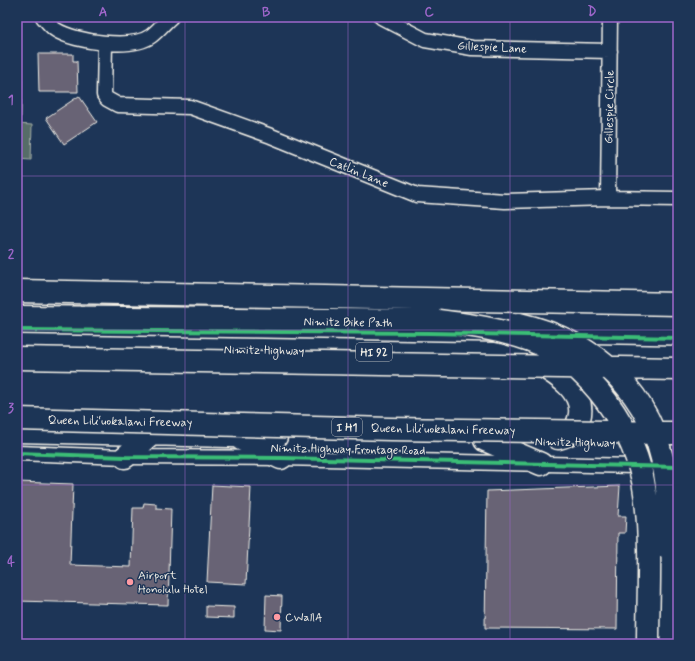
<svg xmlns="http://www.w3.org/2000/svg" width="695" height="661" viewBox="0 0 695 661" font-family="Mynerve,sans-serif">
<rect width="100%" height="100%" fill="#1d3557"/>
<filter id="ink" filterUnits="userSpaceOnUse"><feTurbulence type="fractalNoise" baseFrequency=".025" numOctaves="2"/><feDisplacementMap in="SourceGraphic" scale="8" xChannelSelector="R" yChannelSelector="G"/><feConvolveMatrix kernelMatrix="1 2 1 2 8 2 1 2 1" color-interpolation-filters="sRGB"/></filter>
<g filter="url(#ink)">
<path fill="#566c68" stroke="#a5aea8" d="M 17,80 L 22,80 L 21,117 L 17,117 Z
M 17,124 L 32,125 L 31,160 L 17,159 Z"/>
<path fill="#686374" stroke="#f4f1e8" d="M 38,54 L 73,54 L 73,61 L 77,61 L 78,92 L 39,92 Z
M 79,96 L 97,122 L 64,144 L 46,118 Z
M 17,482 L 73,484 L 70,565 L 131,567 L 133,508 L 143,508 L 144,503 L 156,504 L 156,508 L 171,509 L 168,605 L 17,601 Z
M 212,485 L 251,487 L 246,584 L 207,582 Z
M 620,486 L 618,516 L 626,516 L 625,533 L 618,533 L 617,629 L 485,628 L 487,491 Z
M 266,595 L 282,596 L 281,630 L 265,629 Z
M 206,606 L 234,607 L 234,618 L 206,617 Z"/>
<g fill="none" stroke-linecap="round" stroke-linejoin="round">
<defs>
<path id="minor" d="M 43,17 C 47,21 51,27 56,30 C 75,42 132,50 151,36 C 158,31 164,23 171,17
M 381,17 L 425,40 L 472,48 L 610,51
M 105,43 L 104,95 L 107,99 L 118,105 L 190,107 L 271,136 L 417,195 L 505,201 L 608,198 L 678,199
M 608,198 L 610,17
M 17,453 L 125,457 L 281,458 L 678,467
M 677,502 L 678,478"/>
<path id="primary" d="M 17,346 L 678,357
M 536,362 C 556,374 587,392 579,419 C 575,432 570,435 558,438
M 17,431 L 276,437
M 241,439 L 281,458
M 485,440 L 541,464
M 125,457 L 152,434"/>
<path id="motorway" d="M 17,291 L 678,304
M 17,317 L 438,321
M 664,644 L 668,549"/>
</defs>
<use href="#minor" stroke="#f4f1e8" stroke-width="17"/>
<use href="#primary" stroke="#f4f1e8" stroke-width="25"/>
<use href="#motorway" stroke="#f4f1e8" stroke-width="25"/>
<use href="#minor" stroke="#1d3557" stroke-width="14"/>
<use href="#primary" stroke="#1d3557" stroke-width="22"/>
<use href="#motorway" stroke="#1d3557" stroke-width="22"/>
<defs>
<path id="motorway-bridge" d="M 438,321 C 469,325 500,329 530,340 C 589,362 637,431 645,493 C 652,542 648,594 648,644
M 519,324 C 597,342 652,393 665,473 C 670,497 667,525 668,549
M 17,358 L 678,369
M 17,419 L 390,429 L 678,433"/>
</defs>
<use href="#motorway-bridge" stroke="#f4f1e8" stroke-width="25" stroke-linecap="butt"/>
<use href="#motorway-bridge" stroke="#1d3557" stroke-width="22"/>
<defs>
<path id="cycleway" d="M 17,330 L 429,333 L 678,338
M 17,453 L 125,457 L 281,458 L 678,467"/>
</defs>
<use href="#cycleway" stroke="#1d3557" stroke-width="6"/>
<use href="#cycleway" stroke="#3abd76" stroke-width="4"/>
</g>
</g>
<path fill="none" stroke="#9f67cb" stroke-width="1" stroke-opacity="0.55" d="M 185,17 L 185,644M 348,17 L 348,644M 510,17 L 510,644M 17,176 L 678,176M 17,330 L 678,330M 17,485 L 678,485"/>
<g fill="#ff9aa2" stroke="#1d3557" stroke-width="1.5">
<circle cx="130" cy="582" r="4"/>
<circle cx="277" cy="617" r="4"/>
</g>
<g text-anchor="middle" stroke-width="3" stroke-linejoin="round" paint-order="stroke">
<g fill="#1d3557" stroke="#b4b9bc" stroke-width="1">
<rect x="356" y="343" width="36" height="18" rx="3"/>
<rect x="332" y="418" width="30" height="18" rx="3"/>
</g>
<g font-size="11" font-weight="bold" fill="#f4f1e8">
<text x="374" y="356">HI 92</text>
<text x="347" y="431">I H1</text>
</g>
<g font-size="12" fill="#f4f1e8" stroke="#1d3557">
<text transform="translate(492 47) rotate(3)" y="4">Gillespie Lane</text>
<text transform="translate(609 107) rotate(-89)" y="4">Gillespie Circle</text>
<text transform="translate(359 172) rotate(22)" y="4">Catlin Lane</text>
<text transform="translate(348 322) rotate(1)" y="4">Nimitz Bike Path</text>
<text transform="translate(264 350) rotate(1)" y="4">Nimitz Highway</text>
<text transform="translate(120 421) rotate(1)" y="4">Queen Liliʻuokalani Freeway</text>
<text transform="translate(443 429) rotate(1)" y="4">Queen Liliʻuokalani Freeway</text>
<text transform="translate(575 442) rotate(1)" y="4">Nimitz Highway</text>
<text transform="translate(348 449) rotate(1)" y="4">Nimitz Highway Frontage Road</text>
</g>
<g font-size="12" fill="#f4f1e8" stroke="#1d3557" text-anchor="start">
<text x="138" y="579">Airport<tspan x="138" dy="14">Honolulu Hotel</tspan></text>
<text x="285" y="621">CWallA</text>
</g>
</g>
<rect width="695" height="661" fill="none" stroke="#1d3557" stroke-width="44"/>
<rect x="22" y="22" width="651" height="617" fill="none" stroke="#9f67cb" stroke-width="1.5"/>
<g font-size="13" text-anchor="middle" font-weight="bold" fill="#9f67cb">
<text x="103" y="16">A</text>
<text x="266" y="16">B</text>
<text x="429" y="16">C</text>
<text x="592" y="16">D</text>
<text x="11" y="104">1</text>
<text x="11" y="258">2</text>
<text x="11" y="412">3</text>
<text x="11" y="566">4</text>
</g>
</svg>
